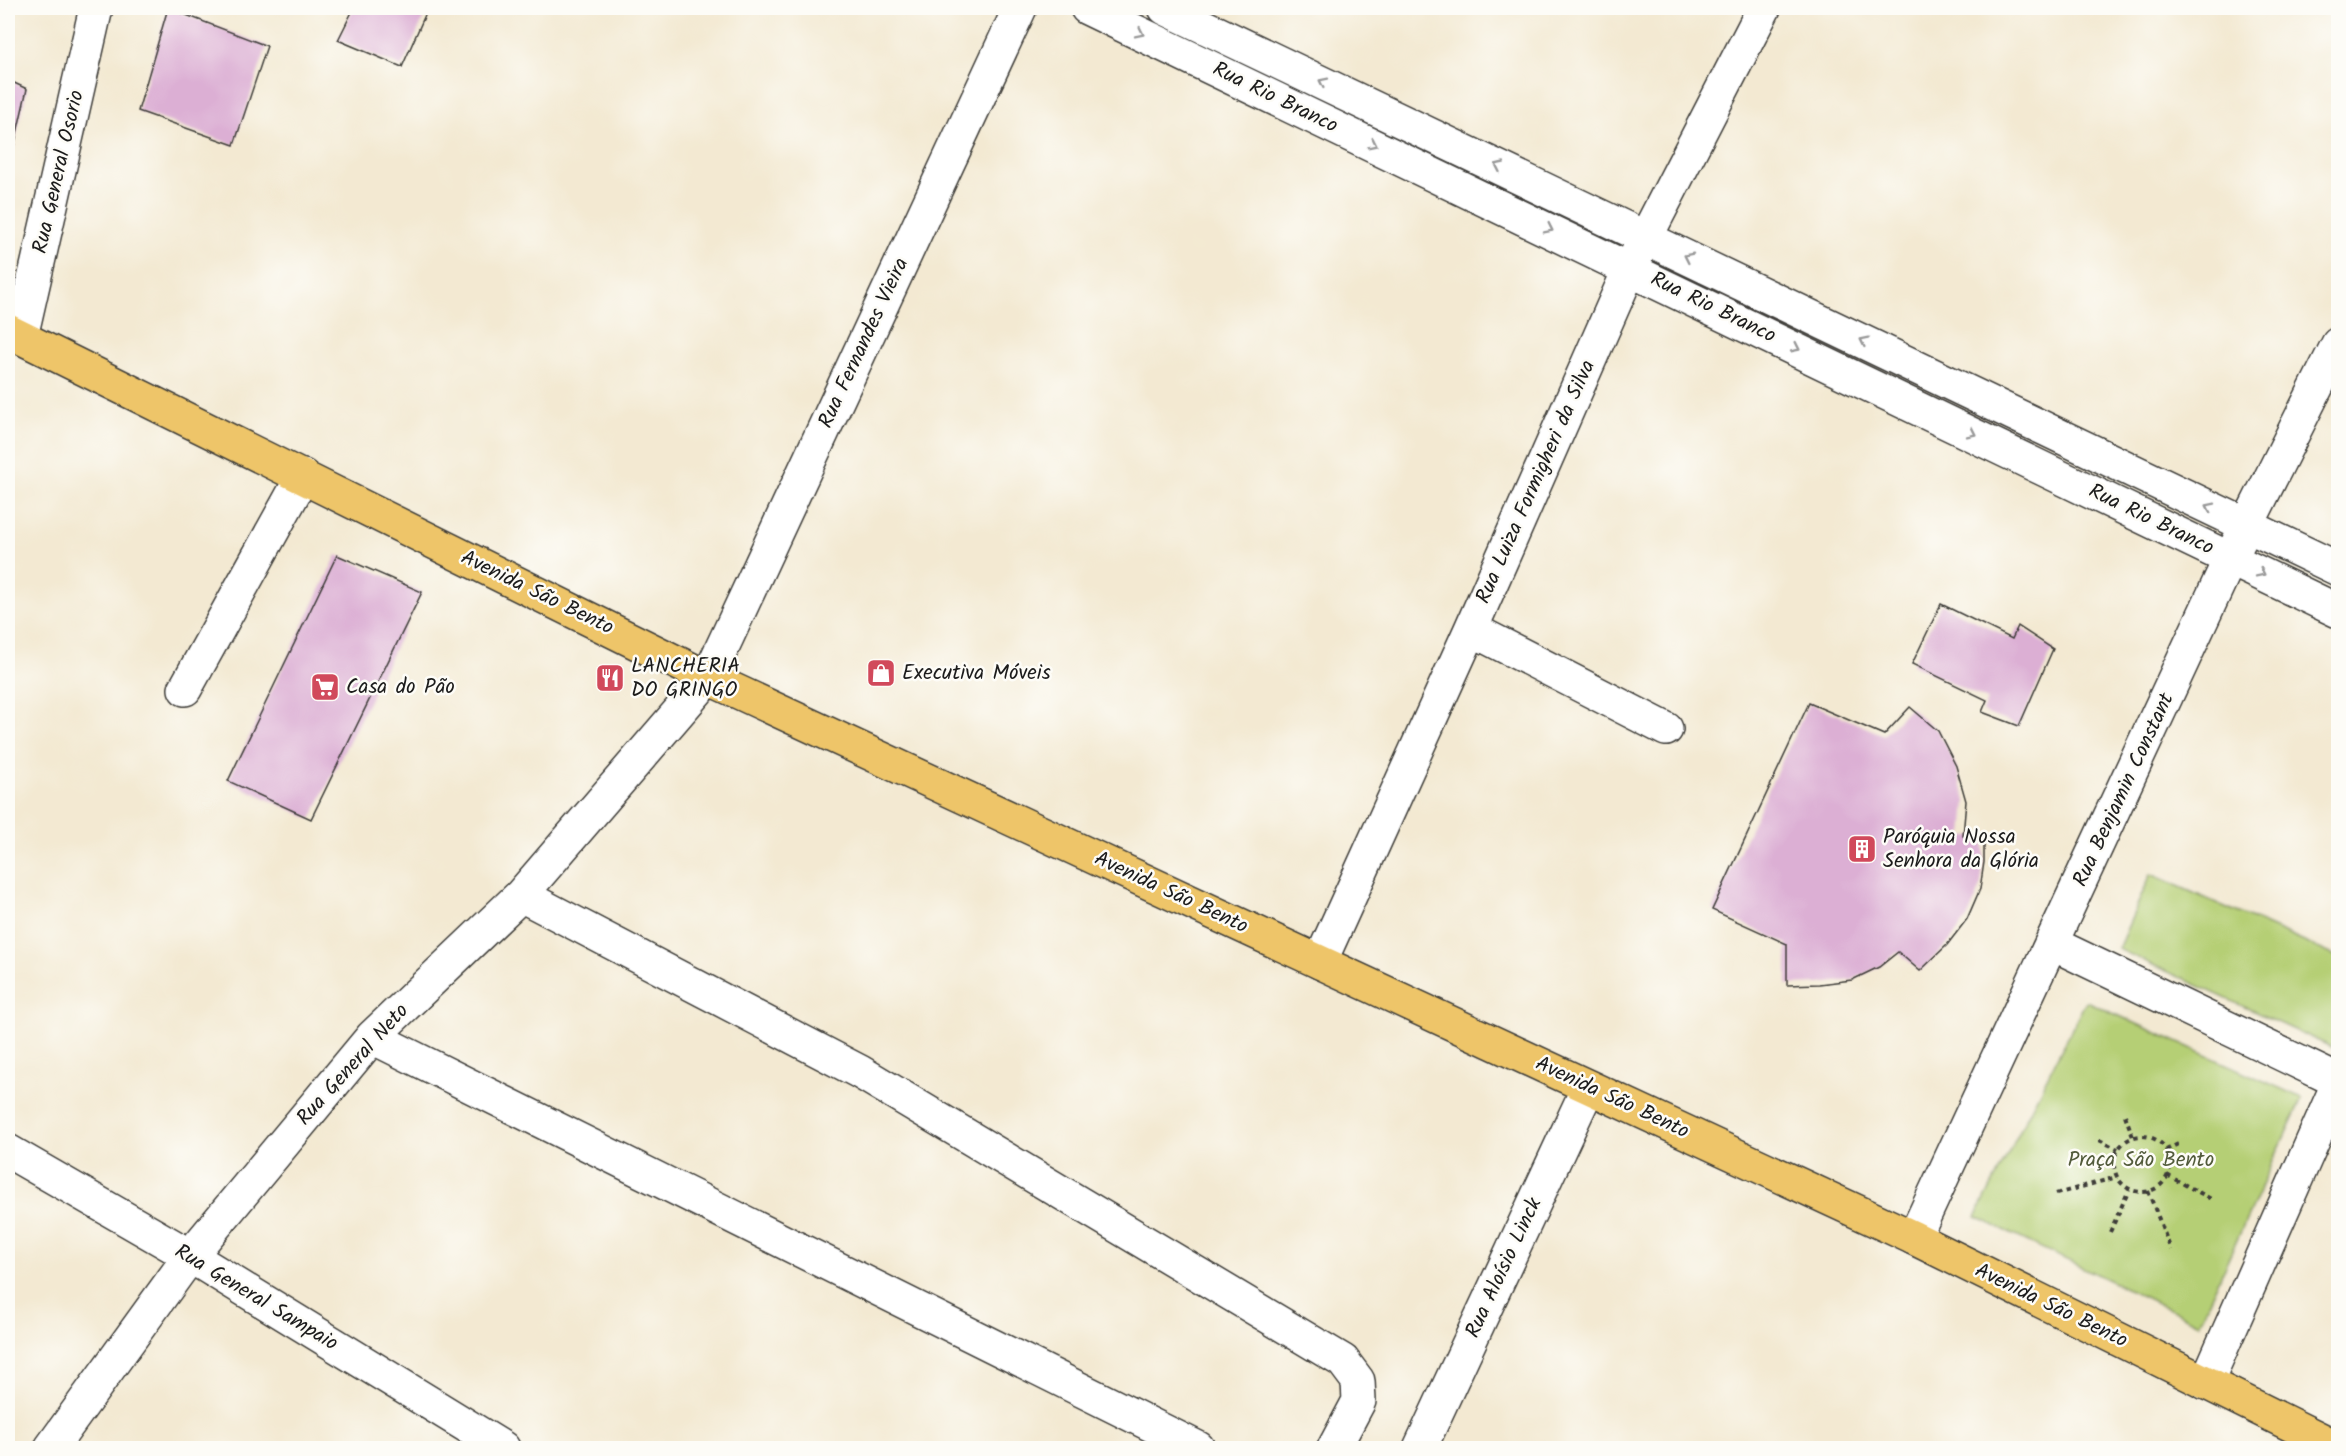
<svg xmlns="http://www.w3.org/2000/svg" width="2346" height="1456" font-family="Kalam,sans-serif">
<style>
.green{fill:#b5cf74;stroke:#687648;stroke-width:1.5}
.building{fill:#dcafd4}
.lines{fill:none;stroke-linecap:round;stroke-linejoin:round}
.minor-casing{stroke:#3c3b37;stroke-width:36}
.major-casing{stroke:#3c3b37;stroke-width:36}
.path{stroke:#3c3b37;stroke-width:4;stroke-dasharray:4.5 4.5;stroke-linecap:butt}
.minor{stroke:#fff;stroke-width:33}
.major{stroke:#eec569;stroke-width:33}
.oneway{stroke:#999}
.labels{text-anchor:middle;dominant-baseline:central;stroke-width:5;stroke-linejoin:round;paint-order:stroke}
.street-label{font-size:21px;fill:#1c1c1c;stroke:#fdfcf7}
.poi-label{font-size:21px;fill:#1c1c1c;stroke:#fdfcf7;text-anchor:start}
.park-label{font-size:21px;fill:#525b3b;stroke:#fdfcf7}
</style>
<rect width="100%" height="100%" fill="#fdfcf7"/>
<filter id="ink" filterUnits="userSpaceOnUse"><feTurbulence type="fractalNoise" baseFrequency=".0167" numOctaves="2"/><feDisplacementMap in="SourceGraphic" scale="12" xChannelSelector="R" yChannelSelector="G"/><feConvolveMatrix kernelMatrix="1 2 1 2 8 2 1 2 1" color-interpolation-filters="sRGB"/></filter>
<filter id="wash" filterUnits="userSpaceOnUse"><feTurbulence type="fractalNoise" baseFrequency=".008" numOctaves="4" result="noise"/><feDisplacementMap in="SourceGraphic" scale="24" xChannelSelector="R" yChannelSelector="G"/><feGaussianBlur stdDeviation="1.35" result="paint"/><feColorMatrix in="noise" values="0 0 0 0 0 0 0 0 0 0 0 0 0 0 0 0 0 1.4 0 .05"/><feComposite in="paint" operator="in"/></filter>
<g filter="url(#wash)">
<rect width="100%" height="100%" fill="#f3e9d2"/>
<path class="green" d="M 2151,874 L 2338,957 L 2338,1050 L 2118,949 Z
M 2086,1001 L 2302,1098 L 2199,1323 L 1976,1217 Z"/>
<g id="blocks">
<path class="building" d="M 168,8 L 267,46 L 234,145 L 138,111 Z
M 354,8 L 428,8 L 402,67 L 338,40 Z
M 8,80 L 27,89 L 8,173 Z
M 337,555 L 422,592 L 311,819 L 228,781 Z
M 1941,604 L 2012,639 L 2018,626 L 2053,649 L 2019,726 L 1982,712 L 1987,700 L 1912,664 Z
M 1809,703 L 1884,735 L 1910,707 L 1938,731 L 1956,766 L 1966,801 L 1963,836 L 1984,835 L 1984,862 L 1980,889 L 1967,919 L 1947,945 L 1920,971 L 1898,952 L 1879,967 L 1852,980 L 1819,984 L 1787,985 L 1787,944 L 1712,910 Z"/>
</g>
</g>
<g filter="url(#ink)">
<use href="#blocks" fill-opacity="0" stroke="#3c3b37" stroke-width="1.5"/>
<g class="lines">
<g class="minor-casing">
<path id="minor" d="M 1087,8 L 2338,611
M 1165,8 L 2338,569
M 21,337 L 96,8
M 1471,629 L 1666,729
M 185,689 L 303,476
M 521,895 L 860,1072 L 1343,1361 L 1358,1381 L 1359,1401 L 1334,1448
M 2053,944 L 2338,1081
M 1320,962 L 1471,629 L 1630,268 L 1764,8
M 372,1037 L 1198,1448
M 8,1151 L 190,1256 L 503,1448
M 1914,1238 L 2230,559 L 2338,344
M 2206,1383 L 2338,1084
M 51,1448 L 190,1256 L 372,1037 L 521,895 L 708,678 L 1020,8
M 1420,1448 L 1588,1088"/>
</g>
<g class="major-casing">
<path id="major" d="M 8,331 L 708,678 L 1914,1238 L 2338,1448"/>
</g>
<path class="path" d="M 2125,1115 L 2133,1137
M2114 1164a28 28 0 1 1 56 0a28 28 0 1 1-56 0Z
M 2099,1140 L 2118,1149
M 2166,1150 L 2182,1142
M 2167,1175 L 2213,1200
M 2148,1191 L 2171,1250
M 2056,1194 L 2117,1177
M 2110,1232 L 2129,1190"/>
<use href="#minor" class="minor"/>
<use href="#major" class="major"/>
</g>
<defs><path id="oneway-chevron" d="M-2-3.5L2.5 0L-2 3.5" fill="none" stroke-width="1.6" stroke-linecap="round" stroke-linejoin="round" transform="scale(1.5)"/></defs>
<g class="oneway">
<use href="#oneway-chevron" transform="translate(1140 33) rotate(26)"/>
<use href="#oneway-chevron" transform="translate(1323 82) rotate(-154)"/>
<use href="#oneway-chevron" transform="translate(1373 144) rotate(26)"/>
<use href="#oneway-chevron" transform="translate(1499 166) rotate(-155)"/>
<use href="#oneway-chevron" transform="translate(1549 229) rotate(26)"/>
<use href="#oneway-chevron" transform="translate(1688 257) rotate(-154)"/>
<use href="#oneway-chevron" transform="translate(1864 341) rotate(-154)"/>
<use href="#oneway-chevron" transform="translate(1796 348) rotate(26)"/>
<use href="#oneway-chevron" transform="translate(1972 433) rotate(26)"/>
<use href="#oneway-chevron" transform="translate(2210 507) rotate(-154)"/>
<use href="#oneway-chevron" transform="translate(2261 573) rotate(26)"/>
</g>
</g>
<defs>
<g id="shop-square" transform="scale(1.5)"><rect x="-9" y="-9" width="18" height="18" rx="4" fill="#d1495b" stroke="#fdfcf7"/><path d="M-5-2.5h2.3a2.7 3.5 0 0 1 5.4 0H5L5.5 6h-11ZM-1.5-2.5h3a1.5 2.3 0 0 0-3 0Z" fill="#fff"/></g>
<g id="restaurant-square" transform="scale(1.5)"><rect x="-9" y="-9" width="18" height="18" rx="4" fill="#d1495b" stroke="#fdfcf7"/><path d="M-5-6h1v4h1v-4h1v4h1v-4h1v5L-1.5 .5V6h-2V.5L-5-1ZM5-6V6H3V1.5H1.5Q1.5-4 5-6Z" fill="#fff"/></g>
<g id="supermarket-square" transform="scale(1.5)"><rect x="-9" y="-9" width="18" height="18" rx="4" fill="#d1495b" stroke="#fdfcf7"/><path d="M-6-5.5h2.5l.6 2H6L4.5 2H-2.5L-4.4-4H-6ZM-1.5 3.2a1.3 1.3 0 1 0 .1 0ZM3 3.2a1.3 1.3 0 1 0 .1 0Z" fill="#fff"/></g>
<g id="building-square" transform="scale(1.5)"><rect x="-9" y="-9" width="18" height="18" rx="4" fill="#d1495b" stroke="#fdfcf7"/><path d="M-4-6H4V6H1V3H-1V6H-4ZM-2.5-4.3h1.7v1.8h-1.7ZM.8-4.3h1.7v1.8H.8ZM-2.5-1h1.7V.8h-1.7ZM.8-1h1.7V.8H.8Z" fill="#fff"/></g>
</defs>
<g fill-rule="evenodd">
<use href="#shop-square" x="881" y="673"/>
<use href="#restaurant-square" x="610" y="678"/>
<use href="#supermarket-square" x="325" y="687"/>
<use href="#building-square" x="1862" y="849"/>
</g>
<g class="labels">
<g class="street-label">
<text transform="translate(1275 98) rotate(26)">Rua Rio Branco</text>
<text transform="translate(59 172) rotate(-77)">Rua General Osorio</text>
<text transform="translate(1713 308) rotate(26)">Rua Rio Branco</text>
<text transform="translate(864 343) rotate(-65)">Rua Fernandes Vieira</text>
<text transform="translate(1536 482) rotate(-66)">Rua Luiza Formigheri da Silva</text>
<text transform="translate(2151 520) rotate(26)">Rua Rio Branco</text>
<text transform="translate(537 593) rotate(26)">Avenida São Bento</text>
<text transform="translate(2124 790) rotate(-65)">Rua Benjamin Constant</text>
<text transform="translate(1171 893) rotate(25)">Avenida São Bento</text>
<text transform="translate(353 1065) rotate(-48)">Rua General Neto</text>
<text transform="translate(1612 1098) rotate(25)">Avenida São Bento</text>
<text transform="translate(1504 1268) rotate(-65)">Rua Aloísio Linck</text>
<text transform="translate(256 1298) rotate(31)">Rua General Sampaio</text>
<text transform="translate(2051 1306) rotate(26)">Avenida São Bento</text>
</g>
<g class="poi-label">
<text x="631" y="666">LANCHERIA<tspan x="631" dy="24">DO GRINGO</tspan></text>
<text x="902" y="673">Executiva Móveis</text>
<text x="346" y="687">Casa do Pão</text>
<text x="1883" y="837">Paróquia Nossa<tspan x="1883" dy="24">Senhora da Glória</tspan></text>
</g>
<g class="park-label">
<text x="2141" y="1160">Praça São Bento</text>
</g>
</g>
<rect width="2346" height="1456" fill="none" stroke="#fdfcf7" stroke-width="30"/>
</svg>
